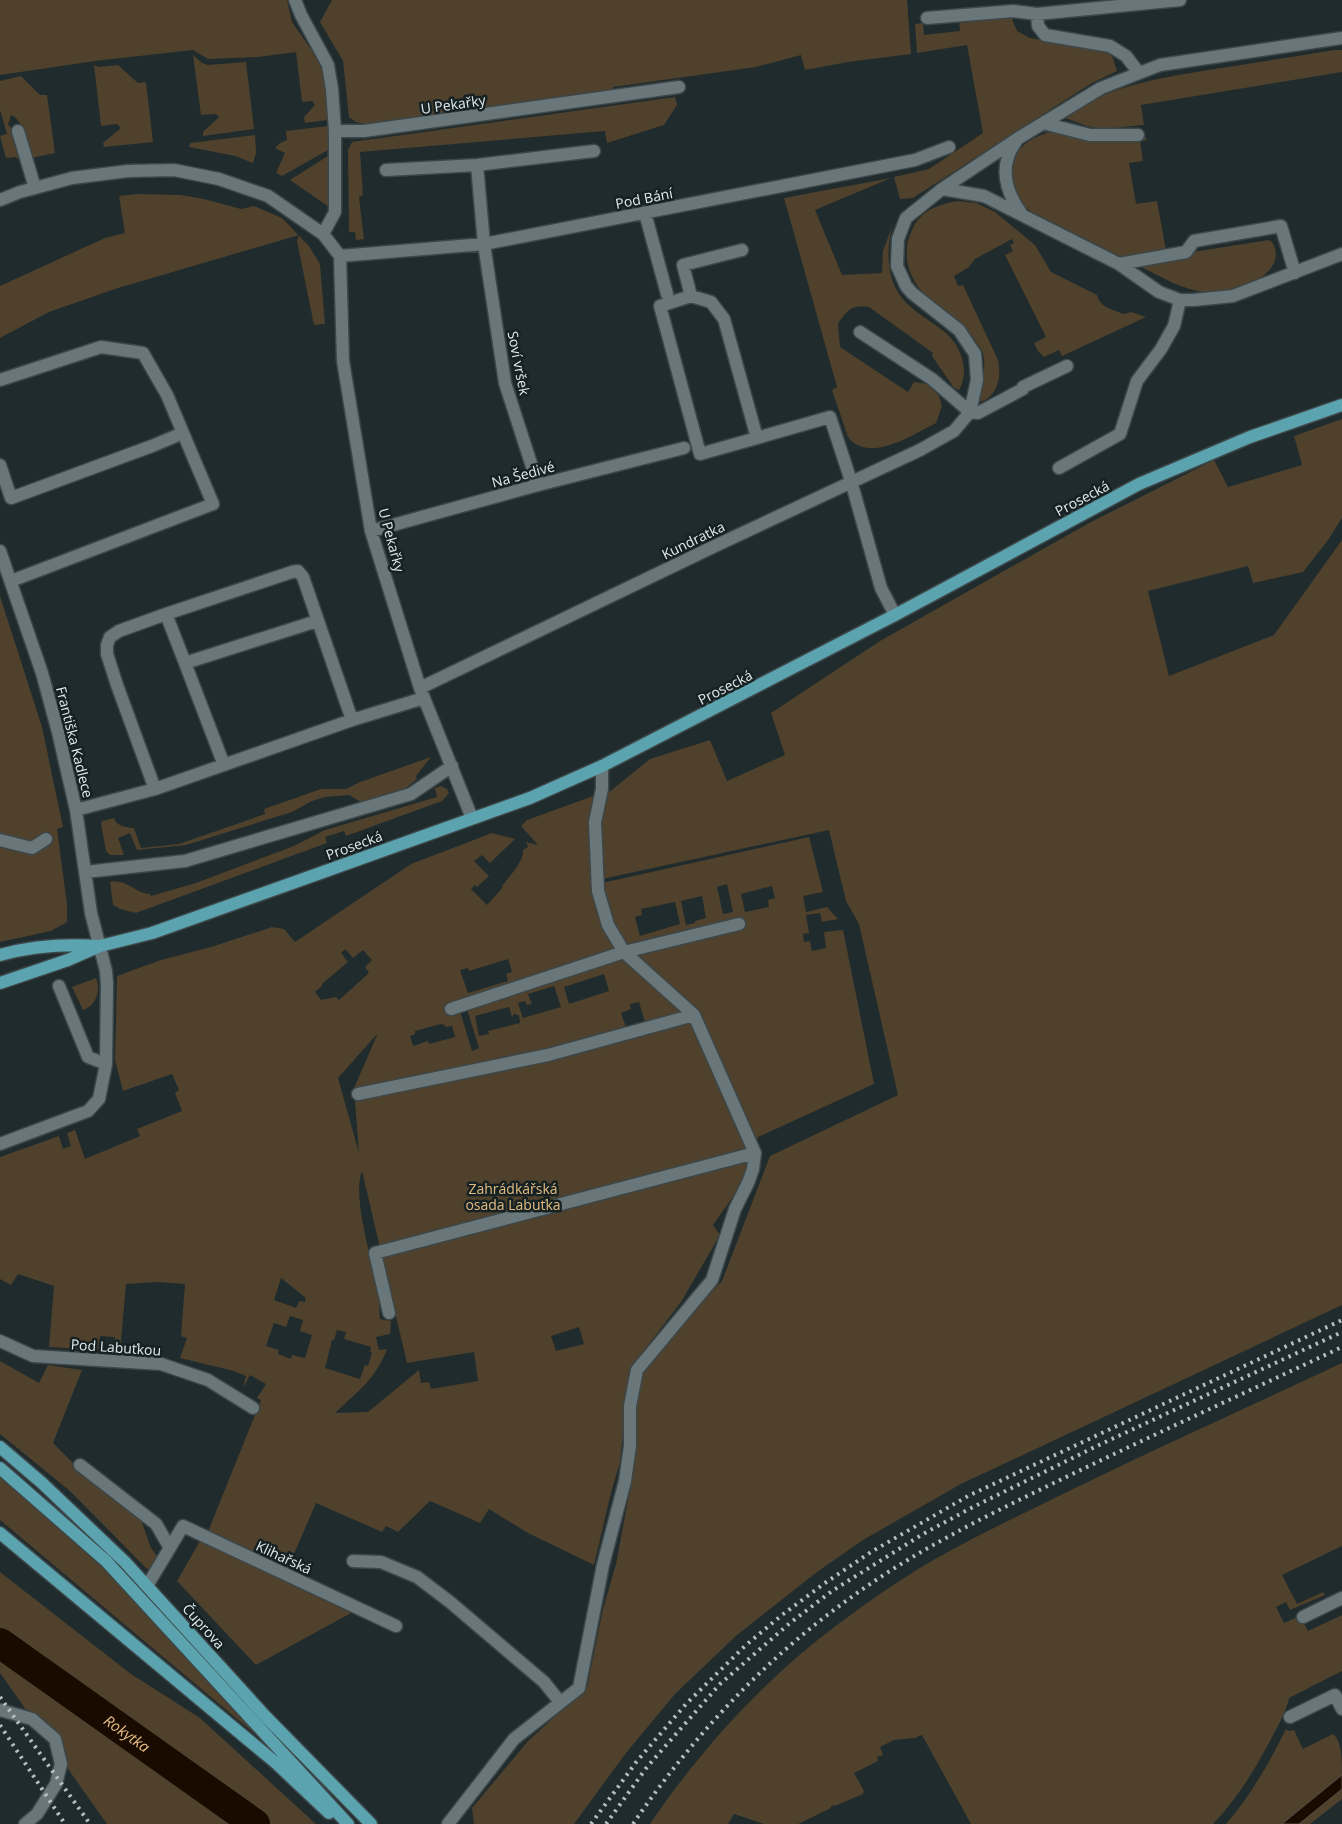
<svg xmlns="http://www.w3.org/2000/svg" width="1342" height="1824" font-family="'Open Sans',sans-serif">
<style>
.green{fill:#4f412c;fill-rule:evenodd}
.water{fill:#1a0b00;stroke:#564e47}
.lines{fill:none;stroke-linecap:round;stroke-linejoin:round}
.river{stroke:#1a0b00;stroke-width:30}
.minor-casing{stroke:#3d4749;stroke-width:15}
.major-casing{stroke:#3d4749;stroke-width:15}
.minor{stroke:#6a777a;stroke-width:12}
.major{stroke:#5aa3af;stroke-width:12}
.rail{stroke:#b6bec0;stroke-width:4;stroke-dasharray:2.5 5;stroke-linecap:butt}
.labels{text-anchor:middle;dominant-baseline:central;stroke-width:5;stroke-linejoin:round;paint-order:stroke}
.street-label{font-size:14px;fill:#e3eaec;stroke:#162123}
.park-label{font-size:14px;fill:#e3bb80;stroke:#162123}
.water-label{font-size:15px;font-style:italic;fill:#e8c085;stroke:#162123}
</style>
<rect width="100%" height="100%" fill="#1f2b2d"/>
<path class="green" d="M 0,0 L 287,0 L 292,22 L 315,55 L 323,73 L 326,88 L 327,120 L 305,123 L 304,117 L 315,105 L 312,101 L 302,102 L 296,52 L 258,57 L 208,59 L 193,50 L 95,61 L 0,75 Z
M 332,0 L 907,0 L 911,54 L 848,62 L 805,70 L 801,55 L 756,67 L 613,87 L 613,91 L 364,124 L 356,122 L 349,117 L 343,61 L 320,22 Z
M 1010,14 L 1017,31 L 1030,38 L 1109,52 L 1113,58 L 1117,71 L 1092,83 L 1076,93 L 913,198 L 900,199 L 894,177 L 929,169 L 983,133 L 967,45 L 917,53 L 915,24 L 923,23 L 924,35 L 960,31 L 959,19 Z
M 1334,50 L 1342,50 L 1342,72 L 1141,105 L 1144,125 L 1103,129 L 1087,126 L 1065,118 C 1102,84 1179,75 1228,67 C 1263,61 1299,56 1334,50 Z
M 193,55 L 202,63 L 208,65 L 246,62 L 254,129 L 203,136 L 203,132 L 219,117 L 216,114 L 201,115 Z
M 94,65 L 99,67 L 118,65 L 138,83 L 146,82 L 153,142 L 104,147 L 103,143 L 121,128 L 117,124 L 101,126 Z
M 21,76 L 40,95 L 47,95 L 55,153 L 31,158 C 27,145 25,121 11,115 L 8,125 L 13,129 L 21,162 L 16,157 L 6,158 L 0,136 L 7,134 L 0,110 L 0,81 Z
M 675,97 L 677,105 L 664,125 L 607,143 L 605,131 L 360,152 L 363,195 L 359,197 L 364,239 L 356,240 L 355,232 L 349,232 L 348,150 L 352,142 Z
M 328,126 L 328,150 L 282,176 L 276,173 L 285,153 L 275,148 L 280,143 L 287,140 L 286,131 Z
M 1051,132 L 1064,132 L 1106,139 L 1145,136 L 1147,140 L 1140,141 L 1143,161 L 1129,163 L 1136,204 L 1157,201 L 1167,256 L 1269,240 C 1273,242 1275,247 1276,253 C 1276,279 1237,291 1217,292 C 1202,294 1189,289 1175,284 L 1030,211 C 1016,200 1008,174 1016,156 C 1021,143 1038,135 1051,132 Z
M 255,135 L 256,153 L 253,163 L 235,156 L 189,147 L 190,143 Z
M 328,156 L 329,207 L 290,180 Z
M 891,178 L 815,210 L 842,275 L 882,273 L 883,251 L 893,224 C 886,248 886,278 902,298 C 924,325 959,327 964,368 C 964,375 963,384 959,390 L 954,388 L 932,356 L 933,353 L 869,307 C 851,305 849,309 838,323 L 840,347 L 908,392 L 914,382 L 927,384 L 939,396 L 942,406 L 936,423 C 912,435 869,464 848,437 L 832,390 L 837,387 L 784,198 Z
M 138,194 L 181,195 L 204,199 L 241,209 L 254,206 L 282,218 L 309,246 L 320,264 L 325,324 L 314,325 L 297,241 L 299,235 L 118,288 L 49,312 L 0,338 L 0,286 L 105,238 L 125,233 L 119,196 Z
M 958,201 L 976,203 L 995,212 L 1035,245 L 1051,272 L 1097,295 C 1100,308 1113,309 1123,314 L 1131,312 L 1146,317 L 1062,356 L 1059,350 L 1044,357 L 1038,351 L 1034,343 L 1046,337 L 1005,255 L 1013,251 L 1010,245 L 1014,243 L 1012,239 L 975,259 L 969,267 L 954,276 L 958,286 L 963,285 L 998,360 C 1002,377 997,400 977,402 C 981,388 987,367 983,353 C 982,350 979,346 977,343 C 958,311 913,302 907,260 C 906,249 907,240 912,230 C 920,211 938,204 958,201 Z
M 1342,419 L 1342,518 L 1328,540 L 1303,572 L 1253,583 L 1248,566 L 1148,591 L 1169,676 L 1274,635 L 1342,540 L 1342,1305 L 961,1484 L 863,1540 L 817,1572 L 737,1635 L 675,1694 L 626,1753 L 574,1824 L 474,1824 L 472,1808 L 528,1741 L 587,1687 L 603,1609 L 616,1564 L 631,1484 L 636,1405 L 642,1373 L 677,1327 L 722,1281 L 770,1156 L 898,1095 L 859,924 L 846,901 L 829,830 L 602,879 L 597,826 L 608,793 L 650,759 L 710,740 L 727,781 L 785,755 L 771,713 L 880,641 L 1089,523 L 1214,460 L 1228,487 L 1302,465 L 1294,436 Z
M 0,596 L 42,727 L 63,827 L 57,829 L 67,904 L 67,922 L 51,931 L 0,942 Z
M 431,757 L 416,776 L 417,779 L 406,788 L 364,801 L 359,801 L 349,795 L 325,797 L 312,801 L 292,812 L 186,845 L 137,850 L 130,833 L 118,838 L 124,855 L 110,855 L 106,851 L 101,823 L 102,821 L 114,818 C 117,827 126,827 134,828 L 141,848 L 179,844 L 265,814 L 264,809 L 321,789 L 346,789 L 360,782 Z
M 441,786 L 447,789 L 449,793 L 442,801 L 346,836 L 344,831 L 325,837 L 327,843 L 136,913 L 120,909 L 113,905 L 110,882 C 128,879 134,893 150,894 L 151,896 L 196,883 L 294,846 L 325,830 L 437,797 L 435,788 Z
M 596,795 L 602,883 L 809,837 L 823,892 L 803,896 L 806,912 L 827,907 L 838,919 L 822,922 L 820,913 L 806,915 L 809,933 L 803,934 L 804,942 L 810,941 L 812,951 L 826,948 L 824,932 L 843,930 L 874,1084 L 758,1137 L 745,1180 L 713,1225 L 720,1235 L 681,1302 L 629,1370 L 620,1462 L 611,1493 L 594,1565 L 528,1533 L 489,1509 L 480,1523 L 430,1501 L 398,1532 L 386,1526 L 382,1532 L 316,1503 L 287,1570 L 207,1534 L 261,1400 L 257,1398 L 266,1384 L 250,1375 L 243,1388 L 246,1376 L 234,1371 L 180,1358 L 187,1338 L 181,1336 L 185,1284 L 158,1282 L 126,1284 L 120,1352 L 115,1352 L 115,1337 L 100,1336 L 99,1350 L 49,1347 L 54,1286 L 18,1274 L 11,1285 L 0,1279 L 0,1157 L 59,1136 L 63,1149 L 71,1146 L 67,1133 L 75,1130 L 85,1159 L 140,1136 L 137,1129 L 182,1111 L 175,1093 L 179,1090 L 172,1074 L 123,1091 L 115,1060 L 117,976 L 161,960 L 211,947 L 272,927 L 284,929 L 295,942 L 411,864 L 492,833 L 515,839 L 490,863 L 482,855 L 474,861 L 489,876 L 477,887 L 475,885 L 471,889 L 487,905 L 503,887 L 502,886 C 508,878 525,860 523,850 L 528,847 L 526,842 L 538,845 L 521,826 L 527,820 ZM 727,884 L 733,912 L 723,914 L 717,887 ZM 772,886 L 775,898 L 768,900 L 769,907 L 745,912 L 741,894 ZM 702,896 L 706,918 L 695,921 L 695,923 L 686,925 L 681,901 ZM 675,902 L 680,924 L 640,936 L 635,917 L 642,915 L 641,909 ZM 345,949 L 353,958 L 363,950 L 372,960 L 365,967 L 369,973 L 339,1000 L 336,997 L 321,1000 L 315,992 L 322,986 L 322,984 L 348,962 L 341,953 ZM 508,959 L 512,972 L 506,974 L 508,981 L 468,993 L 460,970 L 468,968 L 469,971 ZM 604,974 L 609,991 L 569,1004 L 564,987 ZM 554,986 L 561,1007 L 523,1018 L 518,1003 L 525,1001 L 527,1005 L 532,1004 L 528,994 ZM 639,1002 L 645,1022 L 626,1027 L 621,1013 L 631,1009 L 630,1004 ZM 509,1007 L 512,1017 L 515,1013 L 516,1015 L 519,1015 L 520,1023 L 488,1031 L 489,1034 L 479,1036 L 475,1016 ZM 467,1009 L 479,1048 L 472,1051 L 460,1011 ZM 441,1024 L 445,1025 L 445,1027 L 452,1026 L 455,1037 L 429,1044 L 428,1041 L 413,1046 L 410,1036 L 415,1034 L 415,1031 ZM 378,1033 L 354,1088 L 359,1153 L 338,1078 ZM 362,1171 L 407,1363 L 474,1352 L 478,1381 L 431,1389 L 429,1382 L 421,1383 L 419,1370 L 368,1412 L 335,1413 C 357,1392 376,1379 387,1349 L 379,1350 L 376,1337 L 390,1334 L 391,1321 L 380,1319 C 379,1313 380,1306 379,1300 C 375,1268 351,1198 362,1171 ZM 281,1278 L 306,1298 L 305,1302 L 299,1301 L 296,1308 L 274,1300 ZM 290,1316 L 303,1320 L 300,1331 L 312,1335 L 305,1358 L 292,1355 L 291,1359 L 278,1354 L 279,1350 L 266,1346 L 274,1323 L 286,1327 ZM 579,1327 L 584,1344 L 556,1351 L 551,1336 ZM 337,1330 L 346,1332 L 344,1339 L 371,1347 L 370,1352 L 372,1353 L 368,1366 L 365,1365 L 360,1379 L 325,1368 L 332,1340 L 334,1340 Z
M 96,978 C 101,992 96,1005 83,1010 L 72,987 Z
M 0,1361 L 39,1383 L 48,1365 L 82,1370 L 53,1443 L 86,1476 L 140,1517 L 151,1548 L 158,1557 L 151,1568 L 147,1569 L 70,1491 L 0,1434 Z
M 1342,1363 L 1342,1546 L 1282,1575 L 1297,1604 L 1323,1592 L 1325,1595 L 1290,1610 L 1286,1602 L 1276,1607 L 1284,1623 L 1300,1616 L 1308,1631 L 1342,1615 L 1342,1671 L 1289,1698 C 1286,1713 1277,1727 1270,1741 C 1254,1771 1237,1799 1213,1824 L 971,1824 L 922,1735 L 915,1738 L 894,1740 L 880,1747 L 883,1755 L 877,1757 L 878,1761 L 854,1773 L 864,1791 L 863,1794 L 835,1806 L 834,1805 L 830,1807 L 831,1808 L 798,1824 L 764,1824 L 734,1814 L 728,1824 L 650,1824 C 704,1744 773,1670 852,1614 C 879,1594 907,1575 937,1558 C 981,1533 1027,1512 1073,1489 C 1162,1446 1252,1405 1342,1363 Z
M 0,1477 C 95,1551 175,1644 257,1732 L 255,1734 L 0,1520 Z
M 200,1541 L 351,1613 L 256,1665 L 177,1581 Z
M 0,1572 L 131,1674 L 200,1718 L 316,1824 L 107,1824 L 0,1673 Z
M 1286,1729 L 1288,1731 L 1294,1730 L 1303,1749 L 1333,1734 C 1342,1741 1342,1760 1342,1775 L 1282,1824 L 1226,1824 C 1251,1795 1269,1763 1286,1729 Z
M 1342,1789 L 1342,1799 L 1310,1824 L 1299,1824 Z"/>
<path class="water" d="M 1342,1775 L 1342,1789 L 1299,1824 L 1282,1824 Z"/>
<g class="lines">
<path class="river" id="s1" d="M 0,1643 L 255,1824"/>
<g class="minor-casing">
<path id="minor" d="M 295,0 L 301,15 L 328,65 L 332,89 L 335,131 L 335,212 L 323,234
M 1037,14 L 1038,26 L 1045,35 L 1110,46 L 1126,56 L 1139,73
M 927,18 L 1013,11 L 1037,14 L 1180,0
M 1043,123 L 1090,135 L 1138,135
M 18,131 L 35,188
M 335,131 L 364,131 L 679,87
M 1017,140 C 1014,145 1009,151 1008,157 C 1001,177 1010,198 1021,213
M 477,165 L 484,244 L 505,383 L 538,485
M 386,170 L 477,165 L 594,151
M 942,189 L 984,196 L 1119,264 L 1159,292 L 1180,300 L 1194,300 L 1233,296 L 1342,254
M 0,200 L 20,192 L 72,178 L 128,171 L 174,170 L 219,179 L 268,196 L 323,234 L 340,256
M 645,213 L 667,294
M 340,256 L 484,244 L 915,160 L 949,147
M 340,256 L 343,361 L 371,531 L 420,688 L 472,818
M 1119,264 L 1186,252 L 1194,241 L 1281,226 L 1295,273
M 691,296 L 683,265 L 742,250
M 860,332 L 932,379 L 970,412 L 978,413 L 1023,389 L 1023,387 L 1067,366
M 0,380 L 101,347 L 143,353 L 167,395 L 213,504 L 11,581
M 757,438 L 700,454 L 660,306 L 691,296 L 711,302 L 724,319 L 757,438 L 830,417 L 851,481 L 881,588 L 895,615
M 0,465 L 11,498 L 152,446 L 183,433
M 1059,468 L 1120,434 L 1137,381 L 1161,349 L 1174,326 L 1180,300
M 371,531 L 538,485 L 684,448
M 0,551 L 42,673 L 58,732 L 76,810 L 91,913 L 106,971 L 107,984 L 106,1064 L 99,1099 L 88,1111 L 0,1144
M 185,663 L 166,614 L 292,572 L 298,571 L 303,577 L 352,720
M 420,688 L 717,545 L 920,450 L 954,431 L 970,412 L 977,380 L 975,354 L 959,330 L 912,293 L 906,286 L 897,266 L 898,239 L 906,218 L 942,189 L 1017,139 L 1101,88 L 1160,65 L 1342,38
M 224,765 L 185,663 L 317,621
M 155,789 L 117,685 L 107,654 L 107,645 L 110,637 L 119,631 L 166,614
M 76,810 L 155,789 L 352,720 L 424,698
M 0,840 L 32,848 L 46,839
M 85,872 L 185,861 L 411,794 L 452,766
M 59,986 L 88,1057 L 106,1064
M 451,1009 L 624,952 L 739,924
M 358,1094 L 548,1055 L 694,1015
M 389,1313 L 375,1253 L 755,1153
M 0,1341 L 33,1356 L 161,1364 L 208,1380 L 253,1408
M 80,1465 L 156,1524 L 170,1548
M 353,1561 L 381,1562 L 417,1577 L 450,1602 L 544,1682 L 560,1702
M 147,1586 L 183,1526 L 396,1626
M 1303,1617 L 1342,1598
M 0,1710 L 32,1719 L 55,1739 L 61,1764 L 56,1784 L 37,1814 L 25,1824
M 1290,1717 L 1335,1695 L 1342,1709
M 448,1824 L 514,1739 L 579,1688 L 603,1565 L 625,1481 L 630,1446 L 630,1406 L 637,1370 L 712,1280 L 735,1209 L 748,1183 L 753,1169 L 755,1153 L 694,1015 L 624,952 L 608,925 L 598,891 L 595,822 L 602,789 L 602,766"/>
</g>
<g class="major-casing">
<path id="major" d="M 0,955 C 32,946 66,944 99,946
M 0,983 L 68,960 L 100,946 L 152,933 L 298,881 L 530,798 L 602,766 L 895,615 L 1139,484 L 1250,437 L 1342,405
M 0,1447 L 42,1483 L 125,1562 L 266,1717 L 371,1824
M 0,1468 L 106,1561 L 348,1824
M 0,1533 L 276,1763 L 329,1813"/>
</g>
<use href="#minor" class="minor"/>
<use href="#major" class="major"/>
<path class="rail" d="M 0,1697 L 90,1824
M 0,1725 L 65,1824
M 591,1824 L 637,1761 L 686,1704 L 746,1645 L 782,1615 L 825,1583 L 871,1552 L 968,1496 L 1342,1320
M 606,1824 L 647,1767 L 720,1684 L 790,1623 L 832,1591 L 923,1534 L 973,1507 L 1099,1445 L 1342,1332
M 633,1824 C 690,1740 760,1664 842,1604 C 910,1553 986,1516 1062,1479 C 1155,1434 1249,1391 1342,1347"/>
</g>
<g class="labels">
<g class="street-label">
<text transform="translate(453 104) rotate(-8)">U Pekařky</text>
<text transform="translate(644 198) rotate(-11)">Pod Bání</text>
<text transform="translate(519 363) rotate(79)">Soví vršek</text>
<text transform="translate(523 474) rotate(-15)">Na Šedivé</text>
<text transform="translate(1082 498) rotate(-28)">Prosecká</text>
<text transform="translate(392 540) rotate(75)">U Pekařky</text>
<text transform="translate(693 540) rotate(-26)">Kundratka</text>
<text transform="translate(725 687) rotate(-27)">Prosecká</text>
<text transform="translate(75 742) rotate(76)">Františka Kadlece</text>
<text transform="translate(354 845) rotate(-20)">Prosecká</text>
<text transform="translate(116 1347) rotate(4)">Pod Labuťkou</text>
<text transform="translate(284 1557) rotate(25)">Klihařská</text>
<text transform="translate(204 1626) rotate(48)">Čuprova</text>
</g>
<g class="park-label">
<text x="513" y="1188">Zahrádkářská<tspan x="513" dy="16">osada Labuťka</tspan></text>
</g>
<g class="water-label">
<text stroke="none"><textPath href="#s1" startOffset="156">Rokytka</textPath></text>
</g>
</g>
</svg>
